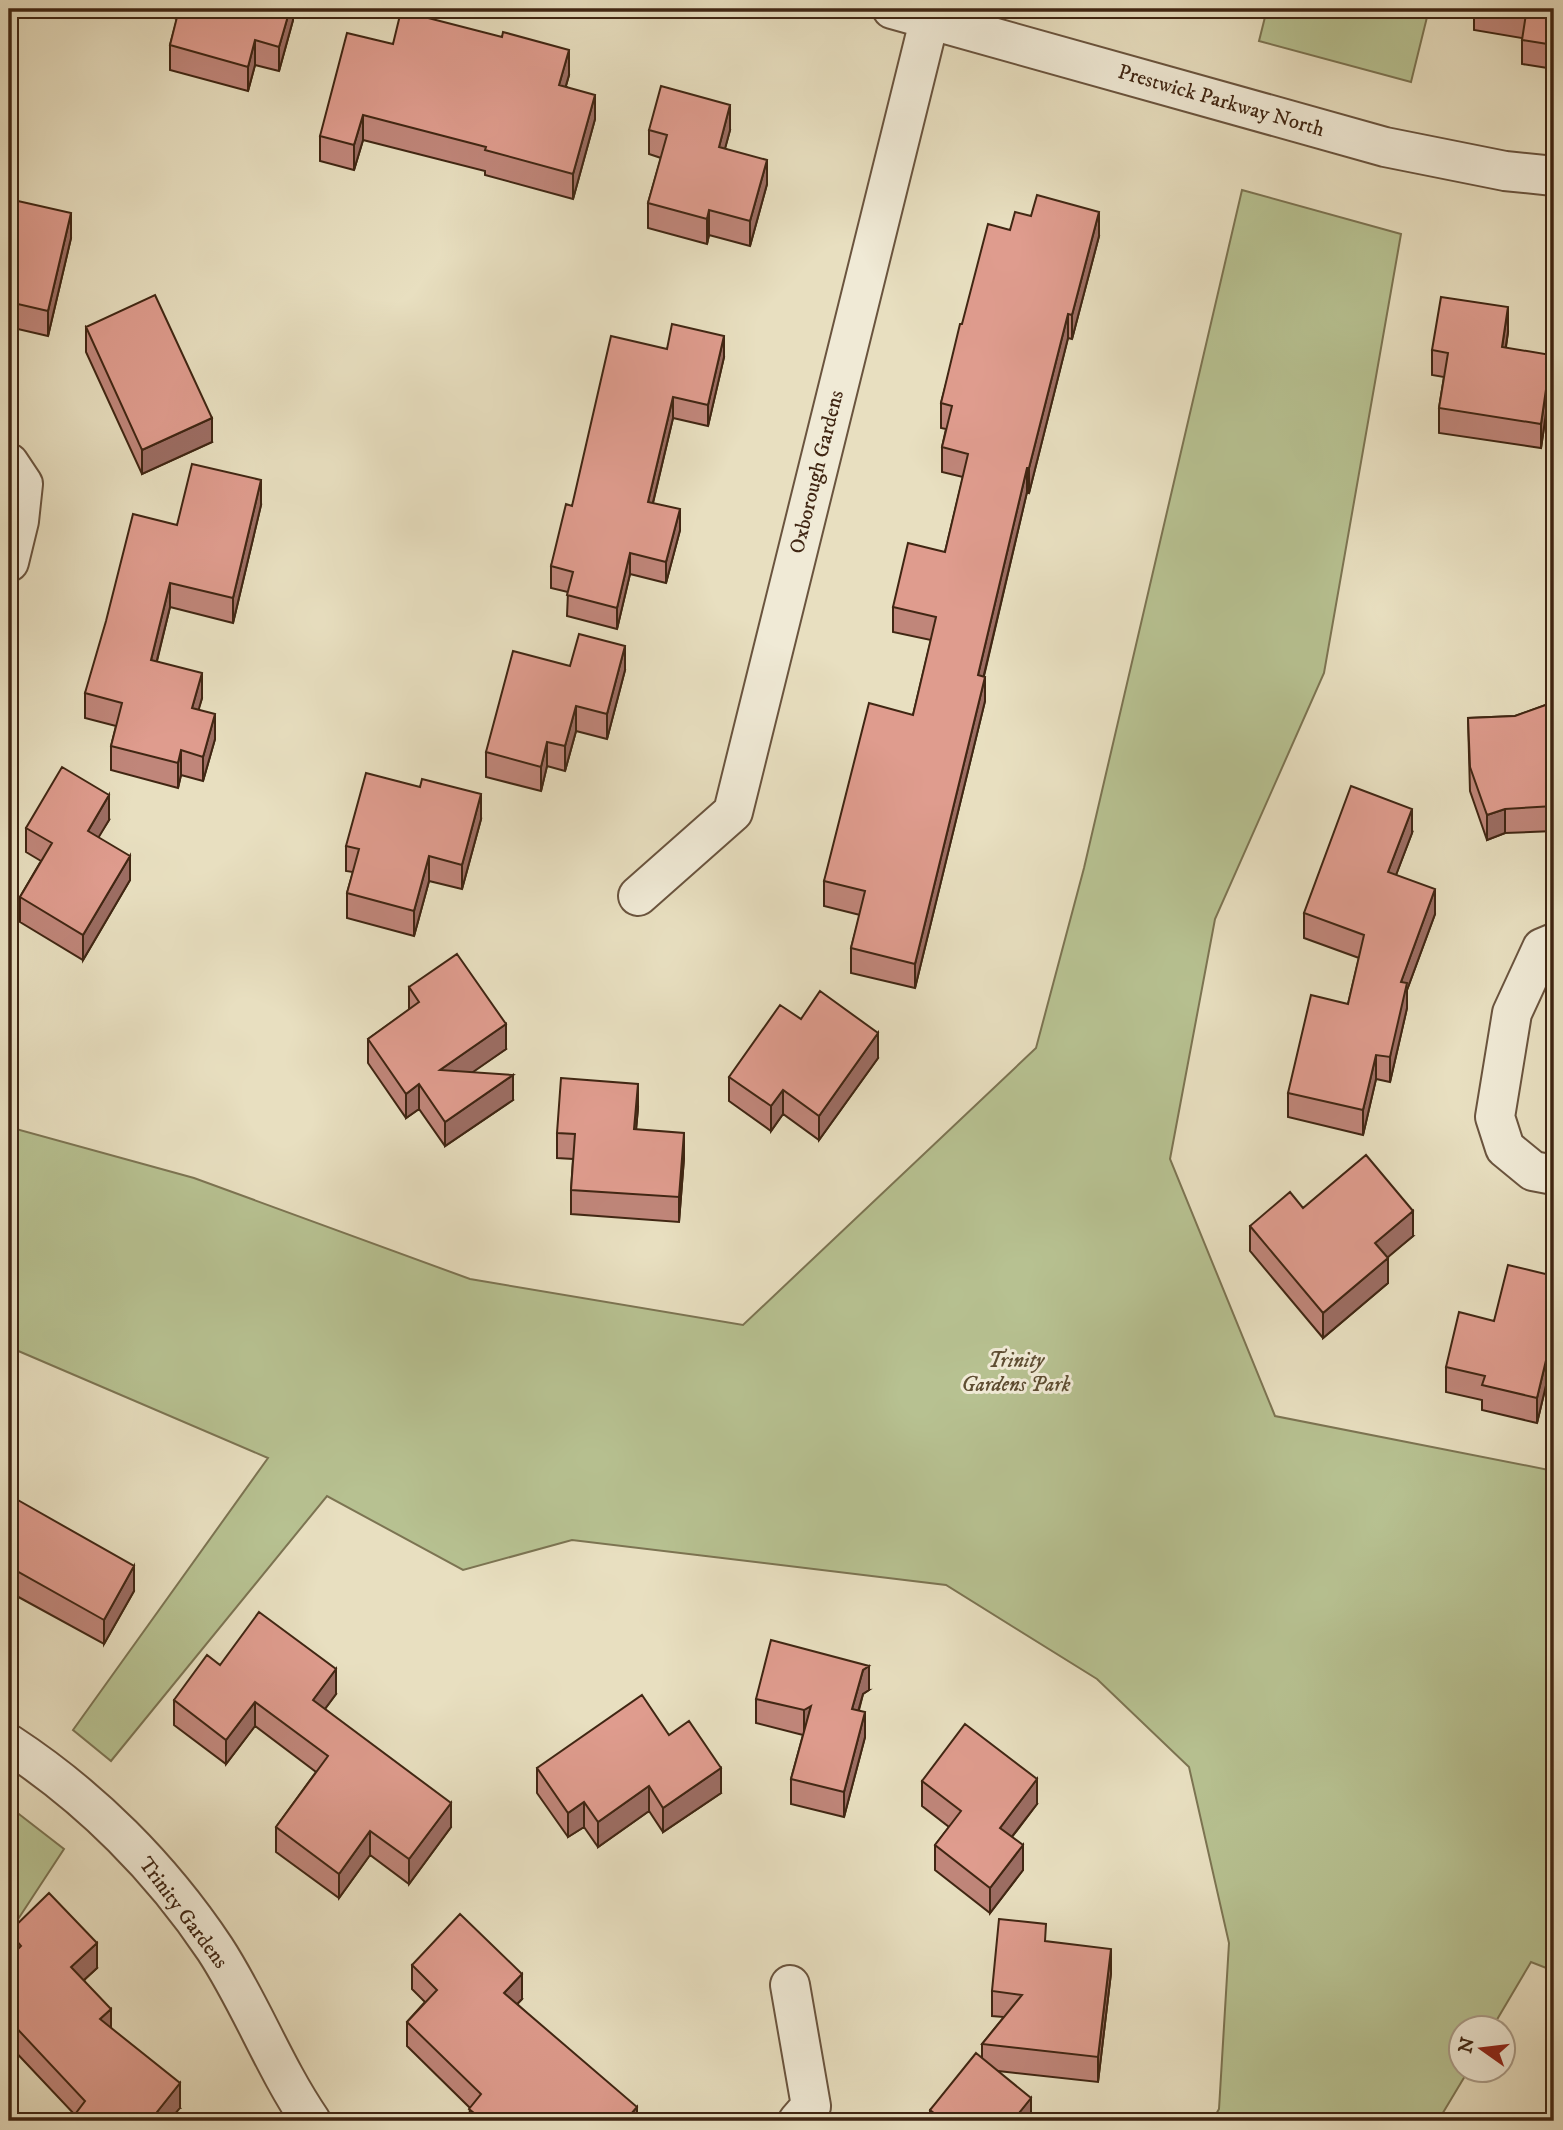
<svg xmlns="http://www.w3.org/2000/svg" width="1563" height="2130" font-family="'IM FELL DW Pica',serif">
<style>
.green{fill:#b7c191;stroke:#7c7452;stroke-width:2}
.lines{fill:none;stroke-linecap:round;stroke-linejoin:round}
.minor-casing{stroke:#6a543e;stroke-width:42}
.tertiary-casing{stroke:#6a543e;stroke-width:42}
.minor{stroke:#f0ead6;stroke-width:38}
.tertiary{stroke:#f0ead6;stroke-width:38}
.wall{fill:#c0867a;stroke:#402613;stroke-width:2}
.shaded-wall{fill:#9c6d63;stroke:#402613;stroke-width:2}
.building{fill:#df9c8e;stroke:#402613;stroke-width:2}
.labels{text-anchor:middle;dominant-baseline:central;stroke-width:6;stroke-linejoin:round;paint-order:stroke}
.street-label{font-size:21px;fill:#402613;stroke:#f0ead6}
.park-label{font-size:21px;font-style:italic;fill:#5e4d32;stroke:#f0ead6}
</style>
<rect width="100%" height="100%" fill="#e8dfc0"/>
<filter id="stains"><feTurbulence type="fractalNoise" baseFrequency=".00286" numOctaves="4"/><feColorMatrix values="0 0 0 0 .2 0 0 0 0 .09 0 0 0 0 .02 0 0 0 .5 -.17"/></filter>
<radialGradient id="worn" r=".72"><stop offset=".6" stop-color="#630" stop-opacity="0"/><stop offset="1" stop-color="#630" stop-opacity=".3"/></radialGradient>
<path class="green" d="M 1267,9 L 1429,9 L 1411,82 L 1259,41 Z
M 1242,190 L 1401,234 L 1324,673 L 1215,919 L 1170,1159 L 1275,1416 L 1554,1471 L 1554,1971 L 1531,1962 L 1492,2028 L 1462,2028 L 1462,2070 L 1468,2071 L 1438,2121 L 1212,2121 L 1219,2109 L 1229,1943 L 1189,1767 L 1097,1679 L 946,1585 L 572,1540 L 463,1570 L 327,1496 L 111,1761 L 73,1730 L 268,1458 L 9,1347 L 9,1127 L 194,1178 L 470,1279 L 743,1325 L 1036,1048 L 1084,868 Z
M 15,1811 L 64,1849 L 9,1933 L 9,1822 Z"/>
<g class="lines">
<g class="minor-casing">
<path id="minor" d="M 9,463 L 23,484 L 19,521 L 9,562
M 638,896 L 733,812 L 932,9
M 1554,943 L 1542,948 L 1512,1013 L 1495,1117 L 1505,1148 L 1533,1171 L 1554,1175
M 9,1744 C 90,1797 161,1868 215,1949 C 251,2004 274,2067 311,2121
M 790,1985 L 811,2106 L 798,2121"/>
</g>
<g class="tertiary-casing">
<path id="tertiary" d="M 892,9 L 1385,147 L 1505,171 L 1554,176"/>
</g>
<use href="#minor" class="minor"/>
<use href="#tertiary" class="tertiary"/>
</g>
<path class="wall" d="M 172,9 L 293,9 L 293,20 L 279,71 L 255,65 L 248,91 L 170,70 L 170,45 L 177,19 L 172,17 Z
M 1474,9 L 1554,9 L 1554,69 L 1522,64 L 1522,38 L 1474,30 Z
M 393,44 L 569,75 L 566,86 L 595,119 L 573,199 L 485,175 L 485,171 L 363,140 L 354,170 L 320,161 L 320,136 Z
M 649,130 L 730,130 L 725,148 L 767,184 L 750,246 L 709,235 L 707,244 L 648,228 L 648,203 L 661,158 L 649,154 Z
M 9,199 L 71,238 L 48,336 L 9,327 Z
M 1010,230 L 1099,236 L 1072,339 L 1068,338 L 1029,493 L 1027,492 L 984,676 L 985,701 L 915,988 L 851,973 L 851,948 L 860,915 L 824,906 L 824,881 L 913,715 L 931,640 L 893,632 L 893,607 L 945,552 L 963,477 L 942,472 L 942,447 L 946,429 L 941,428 L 941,403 L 962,324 Z
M 86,327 L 212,442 L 142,474 L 86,352 Z
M 1508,332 L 1506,347 L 1551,379 L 1541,448 L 1439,433 L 1439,408 L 1444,377 L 1432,375 L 1432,350 Z
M 667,349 L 724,357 L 708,426 L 673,418 L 653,503 L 680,530 L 666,583 L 630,574 L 617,629 L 567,616 L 568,592 L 551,588 L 551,566 L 572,506 Z
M 261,505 L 233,623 L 170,607 L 157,661 L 202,698 L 198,710 L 215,739 L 203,781 L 181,775 L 178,788 L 111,770 L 111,746 L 116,726 L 85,718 L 85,693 L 177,525 Z
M 570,666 L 625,670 L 607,739 L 576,731 L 565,771 L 547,766 L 541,791 L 486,777 L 486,752 Z
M 1554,702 L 1554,831 L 1505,833 L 1487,840 L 1470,791 L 1468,718 L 1515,716 Z
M 481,819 L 462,889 L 429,881 L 414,936 L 347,918 L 347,893 L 353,872 L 346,871 L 346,846 Z
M 109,820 L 98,837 L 130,880 L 83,960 L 20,922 L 20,897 L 41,861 L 26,852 L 26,828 Z
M 1412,833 L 1396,875 L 1435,914 L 1407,990 L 1407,1008 L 1390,1082 L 1376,1079 L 1363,1135 L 1288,1117 L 1288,1093 L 1348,1004 L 1359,958 L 1304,938 L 1304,913 Z
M 409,987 L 506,1049 L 472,1072 L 513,1100 L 445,1146 L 419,1109 L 406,1118 L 368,1063 L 368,1039 L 409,1010 Z
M 801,1019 L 878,1058 L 819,1140 L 783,1114 L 771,1131 L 729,1101 L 729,1077 Z
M 638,1108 L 636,1129 L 684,1158 L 679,1222 L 571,1214 L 571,1190 L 573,1159 L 557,1158 L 557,1133 Z
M 1250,1226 L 1413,1236 L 1387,1257 L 1388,1283 L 1323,1338 L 1250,1251 Z
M 1554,1276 L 1554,1356 L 1553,1356 L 1537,1423 L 1482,1410 L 1482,1400 L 1446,1392 L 1446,1367 L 1494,1321 Z
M 9,1495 L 134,1591 L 104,1644 L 13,1594 L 9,1602 Z
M 220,1665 L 336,1694 L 325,1709 L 451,1827 L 409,1884 L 370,1855 L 339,1898 L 276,1852 L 276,1827 L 316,1772 L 255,1726 L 226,1764 L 174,1725 L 174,1700 Z
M 869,1690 L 863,1694 L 859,1710 L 865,1737 L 844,1817 L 791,1804 L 791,1779 L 803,1735 L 756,1723 L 756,1699 Z
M 669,1735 L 721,1793 L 663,1832 L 649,1811 L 598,1847 L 584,1827 L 568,1837 L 537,1793 L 537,1768 Z
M 922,1781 L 1037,1804 L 1012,1837 L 1023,1870 L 990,1913 L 935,1870 L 935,1845 L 949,1827 L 922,1806 Z
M 9,1932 L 97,1968 L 84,1980 L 111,2028 L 180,2108 L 75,2115 L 9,2045 Z
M 1046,1942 L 1111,1973 L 1098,2082 L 998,2071 L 1031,2121 L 930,2121 L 930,2110 L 982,2058 L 982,2044 L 1004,2017 L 992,2016 L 992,1991 Z
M 412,1965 L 522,1999 L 517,2004 L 637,2121 L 469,2121 L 470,2108 L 407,2046 L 407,2022 L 425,2002 L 412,1989 Z"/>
<path class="shaded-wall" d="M 290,9 L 293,9 L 293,20 L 279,71 L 279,47 Z
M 255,40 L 255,65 L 248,91 L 248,67 Z
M 569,50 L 569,75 L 559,109 L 559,85 Z
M 595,95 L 595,119 L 573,199 L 573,174 Z
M 730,105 L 730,130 L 719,171 L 719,147 Z
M 363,115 L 363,140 L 354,170 L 354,145 Z
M 767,160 L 767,184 L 750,246 L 750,221 Z
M 709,210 L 709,235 L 707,244 L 707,219 Z
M 1099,212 L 1099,236 L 1072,339 L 1072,315 Z
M 71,213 L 71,238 L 48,336 L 48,311 Z
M 1508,307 L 1508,332 L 1502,371 L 1502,347 Z
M 1068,314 L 1068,338 L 1029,493 L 1029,468 Z
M 724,336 L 724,357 L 708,426 L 708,405 Z
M 1551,355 L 1551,379 L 1541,448 L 1541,424 Z
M 673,397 L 673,418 L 648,523 L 648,502 Z
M 212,418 L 212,442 L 142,474 L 142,450 Z
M 1027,468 L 1027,492 L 978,700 L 978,675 Z
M 261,480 L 261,505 L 233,623 L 233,598 Z
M 680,509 L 680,530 L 666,583 L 666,562 Z
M 630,553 L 630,574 L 617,629 L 617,608 Z
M 170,583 L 170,607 L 151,684 L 151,660 Z
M 625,646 L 625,670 L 607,739 L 607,714 Z
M 202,673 L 202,698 L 192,733 L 192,708 Z
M 985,677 L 985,701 L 915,988 L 915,964 Z
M 576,706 L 576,731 L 565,771 L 565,746 Z
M 215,714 L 215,739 L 203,781 L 203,757 Z
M 547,742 L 547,766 L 541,791 L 541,767 Z
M 181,750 L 181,775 L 178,788 L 178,763 Z
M 481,794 L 481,819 L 462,889 L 462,865 Z
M 109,795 L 109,820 L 88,855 L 88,831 Z
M 1412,809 L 1412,833 L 1388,896 L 1388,872 Z
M 1505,809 L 1505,833 L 1487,840 L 1487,815 Z
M 130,856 L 130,880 L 83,960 L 83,935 Z
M 429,856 L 429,881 L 414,936 L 414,911 Z
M 1435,889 L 1435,914 L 1407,990 L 1407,1008 L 1390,1082 L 1390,1057 L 1401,982 Z
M 506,1024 L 506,1049 L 440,1095 L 440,1070 Z
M 878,1033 L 878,1058 L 819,1140 L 819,1116 Z
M 1376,1055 L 1376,1079 L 1363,1135 L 1363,1110 Z
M 513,1075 L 513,1100 L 445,1146 L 445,1122 Z
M 419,1084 L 419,1109 L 406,1118 L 406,1094 Z
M 638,1084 L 638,1108 L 634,1154 L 634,1129 Z
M 783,1090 L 783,1114 L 771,1131 L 771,1106 Z
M 684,1133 L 684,1158 L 679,1222 L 679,1197 Z
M 1413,1211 L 1413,1236 L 1375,1268 L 1375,1243 Z
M 1388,1258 L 1388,1283 L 1323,1338 L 1323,1313 Z
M 1553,1331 L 1553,1356 L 1537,1423 L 1537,1398 Z
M 134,1566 L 134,1591 L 104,1644 L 104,1620 Z
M 13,1569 L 13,1594 L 9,1602 L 9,1577 Z
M 869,1666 L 869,1690 L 863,1694 L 852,1733 L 852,1709 L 863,1670 Z
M 336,1669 L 336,1694 L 313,1725 L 313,1700 Z
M 255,1702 L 255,1726 L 226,1764 L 226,1740 Z
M 811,1706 L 804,1735 L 804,1710 Z
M 865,1712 L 865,1737 L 844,1817 L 844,1792 Z
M 721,1768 L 721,1793 L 663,1832 L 663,1808 Z
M 1037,1779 L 1037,1804 L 1000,1852 L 1000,1828 Z
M 649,1786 L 649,1811 L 598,1847 L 598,1822 Z
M 584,1802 L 584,1827 L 568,1837 L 568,1813 Z
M 451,1803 L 451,1827 L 409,1884 L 409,1859 Z
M 370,1831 L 370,1855 L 339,1898 L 339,1874 Z
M 1023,1845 L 1023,1870 L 990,1913 L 990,1888 Z
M 97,1943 L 97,1968 L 71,1992 L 71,1967 Z
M 1111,1949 L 1111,1973 L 1098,2082 L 1098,2057 Z
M 522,1974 L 522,1999 L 504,2018 L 504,1993 Z
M 111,2009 L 111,2033 L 100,2019 Z
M 180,2083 L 180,2108 L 169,2121 L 157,2121 L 157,2112 Z
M 1031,2098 L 1031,2121 L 1015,2121 L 1015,2118 Z
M 637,2107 L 637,2121 L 625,2121 Z"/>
<path class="building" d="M 179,9 L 290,9 L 279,47 L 255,40 L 248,67 L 170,45 Z
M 1495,9 L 1554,9 L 1554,45 L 1522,40 L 1526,14 Z
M 401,11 L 502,37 L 503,32 L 569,50 L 559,85 L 595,95 L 573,174 L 485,150 L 486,147 L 363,115 L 354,145 L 320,136 L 347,33 L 393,44 Z
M 661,86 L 730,105 L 719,147 L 767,160 L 750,221 L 709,210 L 707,219 L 648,203 L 667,135 L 649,130 Z
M 1037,195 L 1099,212 L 1072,315 L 1068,314 L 1029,468 L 1027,468 L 978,675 L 985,677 L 915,964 L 851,948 L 865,891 L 824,881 L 869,703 L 913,715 L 936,617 L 893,607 L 908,543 L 945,552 L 968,454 L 942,447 L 952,406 L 941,403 L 960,324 L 962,324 L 988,224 L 1010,230 L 1015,212 L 1031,216 Z
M 9,199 L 71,213 L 48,311 L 9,302 Z
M 155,295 L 212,418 L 142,450 L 86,327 Z
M 1441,297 L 1508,307 L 1502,347 L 1551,355 L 1541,424 L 1439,408 L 1448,353 L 1432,350 Z
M 672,324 L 724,336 L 708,405 L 673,397 L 648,502 L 680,509 L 666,562 L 630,553 L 617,608 L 567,595 L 573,572 L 551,566 L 566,504 L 572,506 L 611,336 L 667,349 Z
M 192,464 L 261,480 L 233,598 L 170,583 L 151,660 L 202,673 L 192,708 L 215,714 L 203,757 L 181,750 L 178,763 L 111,746 L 122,703 L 85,693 L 106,621 L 133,514 L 177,525 Z
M 579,634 L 625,646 L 607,714 L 576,706 L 565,746 L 547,742 L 541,767 L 486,752 L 513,651 L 570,666 Z
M 1554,702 L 1554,806 L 1505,809 L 1487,815 L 1470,767 L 1468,718 L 1515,716 Z
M 62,767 L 109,795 L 88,831 L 130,856 L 83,935 L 20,897 L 52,843 L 26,828 Z
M 366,773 L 420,787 L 422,779 L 481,794 L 462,865 L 429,856 L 414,911 L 347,893 L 359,849 L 346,846 Z
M 1351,786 L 1412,809 L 1388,872 L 1435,889 L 1401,982 L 1407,983 L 1390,1057 L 1376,1055 L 1363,1110 L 1288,1093 L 1311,995 L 1348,1004 L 1364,935 L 1304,913 Z
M 457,954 L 506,1024 L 440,1070 L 513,1075 L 445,1122 L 419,1084 L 406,1094 L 368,1039 L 419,1002 L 409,987 Z
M 820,991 L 878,1033 L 819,1116 L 783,1090 L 771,1106 L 729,1077 L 780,1005 L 801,1019 Z
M 561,1078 L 638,1084 L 634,1129 L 684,1133 L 679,1197 L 571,1190 L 575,1134 L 557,1133 Z
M 1366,1155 L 1413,1211 L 1375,1243 L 1388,1258 L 1323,1313 L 1250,1226 L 1290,1192 L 1303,1208 Z
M 1508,1265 L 1554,1276 L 1554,1332 L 1553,1331 L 1537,1398 L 1482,1385 L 1485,1376 L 1446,1367 L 1459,1312 L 1494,1321 Z
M 9,1495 L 134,1566 L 104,1620 L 13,1569 L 9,1577 Z
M 259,1612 L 336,1669 L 313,1700 L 451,1803 L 409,1859 L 370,1831 L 339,1874 L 276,1827 L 328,1756 L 255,1702 L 226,1740 L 174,1700 L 207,1655 L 220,1665 Z
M 771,1640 L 869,1666 L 863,1670 L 852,1709 L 865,1712 L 844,1792 L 791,1779 L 811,1706 L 804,1710 L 756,1699 Z
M 642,1695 L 669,1735 L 689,1721 L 721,1768 L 663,1808 L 649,1786 L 598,1822 L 584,1802 L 568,1813 L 537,1768 Z
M 965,1724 L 1037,1779 L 1000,1828 L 1023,1845 L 990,1888 L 935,1845 L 961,1811 L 922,1781 Z
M 49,1893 L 97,1943 L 71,1967 L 111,2009 L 100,2019 L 180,2083 L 157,2112 L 168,2121 L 70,2121 L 85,2101 L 9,2020 L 9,1958 L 21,1946 L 9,1932 Z
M 460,1914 L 522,1974 L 504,1993 L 637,2107 L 625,2121 L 484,2121 L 469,2109 L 481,2094 L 407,2022 L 437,1990 L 412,1965 Z
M 999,1919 L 1046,1924 L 1045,1941 L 1111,1949 L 1098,2057 L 982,2044 L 1022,1995 L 992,1991 Z
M 976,2053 L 1031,2098 L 1015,2118 L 1018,2121 L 944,2121 L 930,2110 Z"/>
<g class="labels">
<g class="street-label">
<text transform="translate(1221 101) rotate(16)">Prestwick Parkway North</text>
<text transform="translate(817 472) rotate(-76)">Oxborough Gardens</text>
<text transform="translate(183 1913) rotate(53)">Trinity Gardens</text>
</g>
<g class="park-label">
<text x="1016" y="1361">Trinity<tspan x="1016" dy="24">Gardens Park</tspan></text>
</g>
</g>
<rect width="1563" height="2130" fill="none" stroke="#e8dfc0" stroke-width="35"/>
<rect x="10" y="10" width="1542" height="2109" fill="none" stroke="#402613" stroke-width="3.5"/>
<rect x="18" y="18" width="1528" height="2095" fill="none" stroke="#402613" stroke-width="2"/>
<g transform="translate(1482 2049) rotate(284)"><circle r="33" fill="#f0ead6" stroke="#aa9c88" stroke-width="2"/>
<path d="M0-5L12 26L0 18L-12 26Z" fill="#8f2418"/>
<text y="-10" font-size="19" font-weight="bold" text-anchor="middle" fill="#402613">N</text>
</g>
<rect width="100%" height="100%" filter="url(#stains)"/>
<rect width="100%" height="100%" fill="url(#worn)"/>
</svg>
